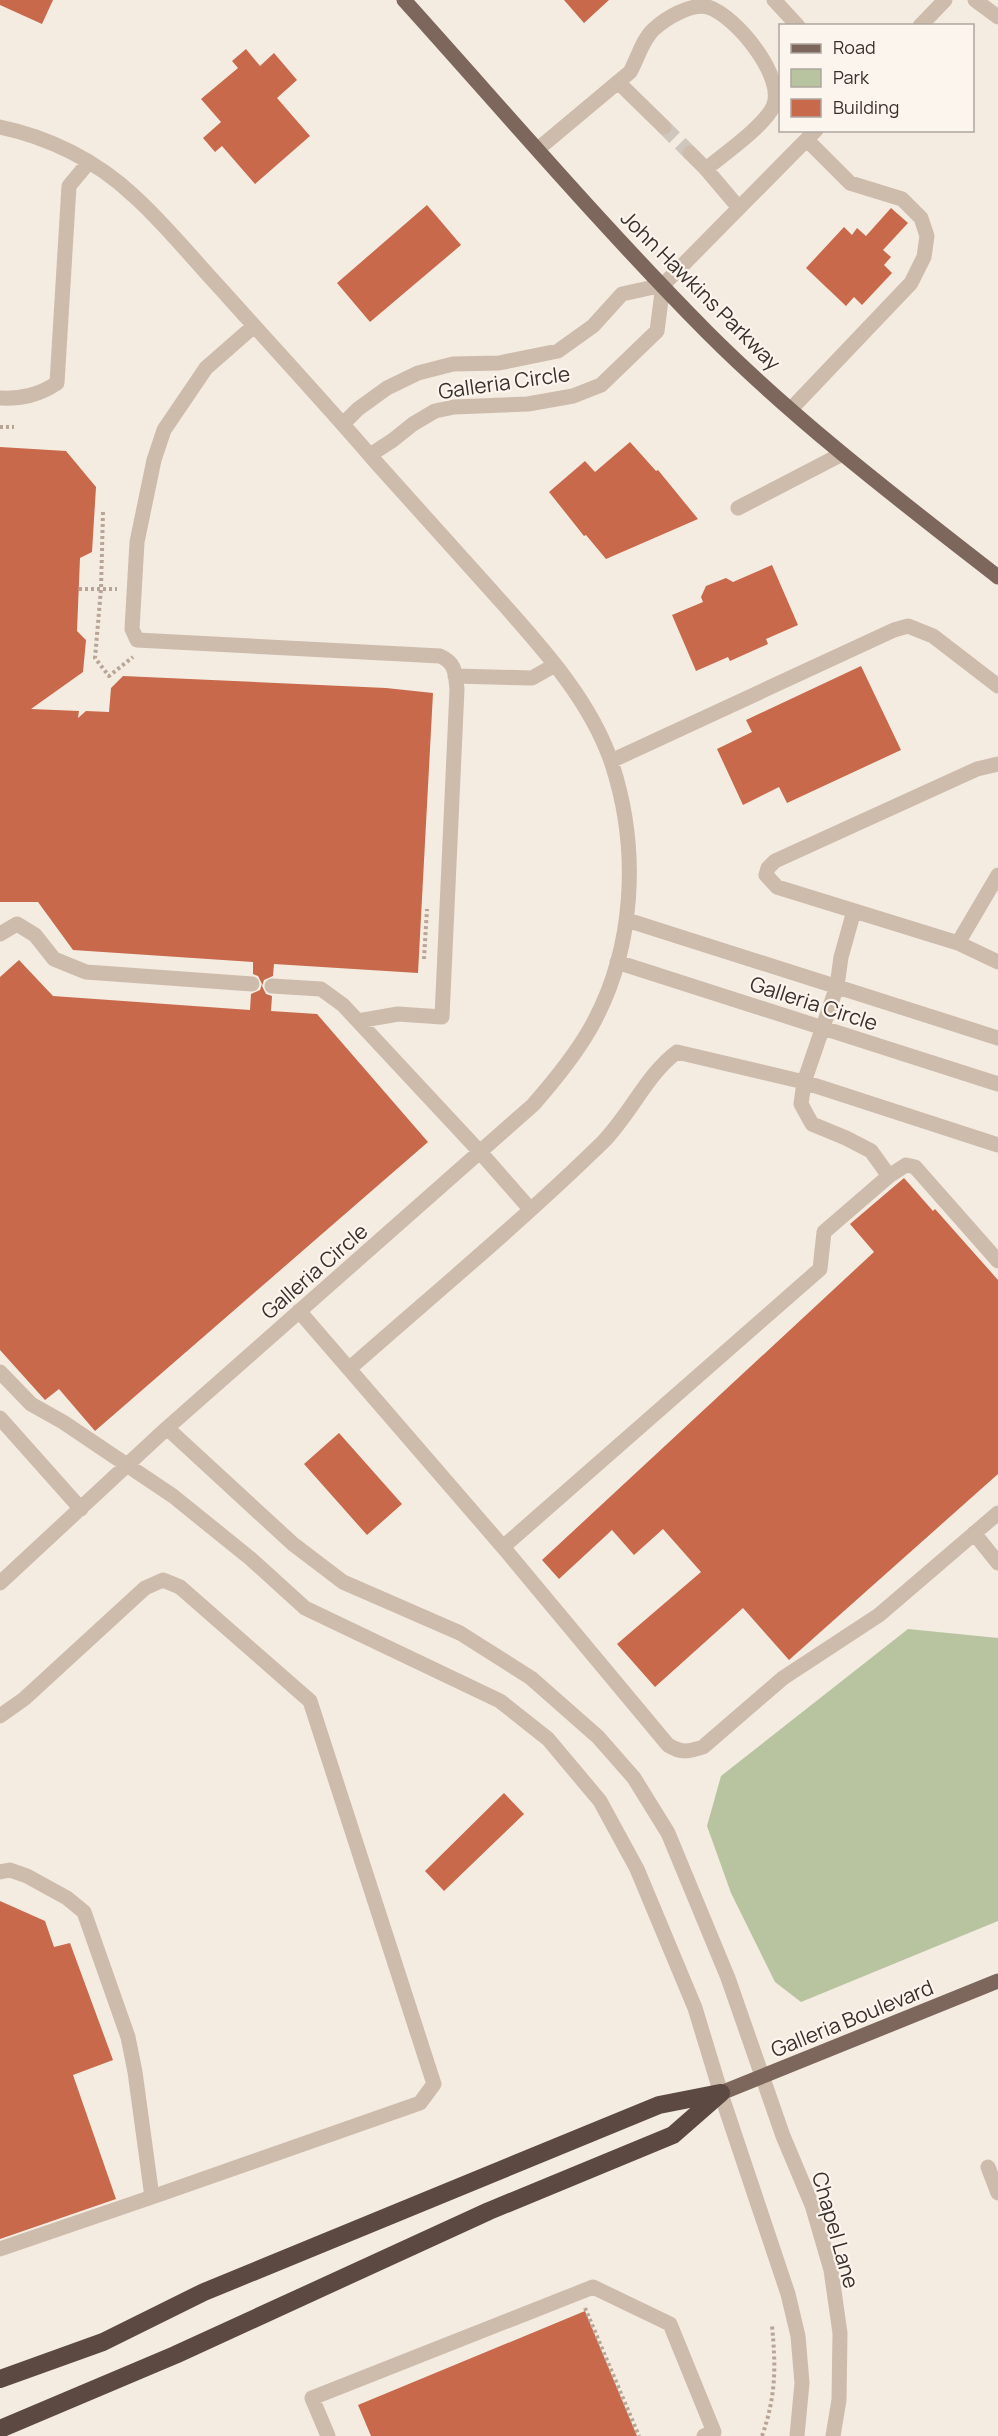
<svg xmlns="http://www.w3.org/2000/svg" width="998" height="2436" font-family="Manrope,sans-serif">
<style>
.green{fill:#b8c4a0}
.building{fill:#c8694b}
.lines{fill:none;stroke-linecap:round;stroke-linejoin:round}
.minor-tunnel{stroke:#cfc6bd;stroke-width:15;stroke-dasharray:15 8;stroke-linecap:butt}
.path{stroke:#b9a596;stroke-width:4;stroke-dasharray:3 3;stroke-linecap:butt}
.minor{stroke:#cdbbac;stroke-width:15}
.major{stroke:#7d675c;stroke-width:15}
.highway{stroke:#5c4a42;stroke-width:18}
.labels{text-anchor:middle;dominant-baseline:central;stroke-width:4.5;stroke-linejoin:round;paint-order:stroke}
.street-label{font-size:21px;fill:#3b302b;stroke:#fbf5ee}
</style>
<rect width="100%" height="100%" fill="#f4ebe1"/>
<path class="green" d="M 908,1629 L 998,1638 L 998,1921 L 801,2002 L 775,1982 L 731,1893 L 707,1826 L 721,1776 Z"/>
<path class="building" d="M 0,0 L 53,0 L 42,24 L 0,5 Z
M 564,0 L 609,0 L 584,23 Z
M 246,49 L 260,66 L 274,53 L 297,80 L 277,98 L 310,136 L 255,184 L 222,146 L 215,152 L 203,138 L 221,122 L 201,99 L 238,68 L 232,61 Z
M 427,205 L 461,245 L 370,322 L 337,283 Z
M 891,208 L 908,223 L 883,250 L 891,257 L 884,265 L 892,273 L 862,305 L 854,297 L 846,306 L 806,268 L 844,227 L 852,235 L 857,228 L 866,236 Z
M 630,442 L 656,471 L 658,470 L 698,519 L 606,559 L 586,535 L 584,536 L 549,492 L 585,461 L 595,472 Z
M 0,447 L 66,451 L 96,487 L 92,552 L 80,558 L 77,631 L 86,640 L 83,672 L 31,709 L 79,711 L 78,718 L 86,711 L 109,712 L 111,688 L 123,676 L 386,688 L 433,693 L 418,973 L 274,964 L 273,976 L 264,980 L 262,986 L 266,994 L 272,996 L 271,1011 L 317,1014 L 428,1142 L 95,1431 L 59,1389 L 45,1400 L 0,1350 L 0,977 L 19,960 L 53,996 L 250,1010 L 251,994 L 260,990 L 262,984 L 258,976 L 253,974 L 253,962 L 73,950 L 38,902 L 0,902 Z
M 772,565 L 798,625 L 766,639 L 768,644 L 730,661 L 728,657 L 696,671 L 672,615 L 703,602 L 701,597 L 706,586 L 726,578 L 733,582 Z
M 861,666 L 901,750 L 787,803 L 779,787 L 743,805 L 717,749 L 752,732 L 746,720 Z
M 904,1178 L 933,1211 L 935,1209 L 998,1280 L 998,1474 L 789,1660 L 743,1608 L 655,1687 L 617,1644 L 701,1572 L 663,1529 L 634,1555 L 612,1530 L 559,1579 L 542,1560 L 874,1252 L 850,1224 Z
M 339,1433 L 402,1504 L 367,1535 L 304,1464 Z
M 504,1793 L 524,1814 L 444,1891 L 425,1871 Z
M 0,1901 L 45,1921 L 54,1947 L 70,1943 L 113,2060 L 73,2075 L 116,2199 L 0,2239 Z
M 585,2311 L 637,2436 L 371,2436 L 358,2405 Z"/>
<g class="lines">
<path class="minor-tunnel" d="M 664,127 L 690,153"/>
<path class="path" d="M 0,427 L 14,427
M 103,512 L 101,589 L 95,658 L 109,676 L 133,657
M 79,589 L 117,589
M 424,959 L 427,909
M 585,2308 L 639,2436
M 762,2436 C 776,2396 776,2367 772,2326"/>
<path class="minor" d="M 774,0 L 798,26
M 975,0 L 998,17
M 920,26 L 945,0
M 618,82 L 664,127
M 0,127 C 49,137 97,161 134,196 C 165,224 192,258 221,289 C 272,346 324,402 374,460 C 412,502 450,545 489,588 C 535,640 590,697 612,764 C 640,850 635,950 590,1029 C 574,1057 554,1081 533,1105 L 167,1428 L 0,1583
M 538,149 L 630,72 C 638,58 642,40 654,29 C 666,18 691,3 708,7 C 735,15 787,78 773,107 C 763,127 724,154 706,169 L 739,208
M 690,153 L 706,169
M 663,285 L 816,130
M 254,326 L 206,368 L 164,430 L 154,460 L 137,542 L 132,629 L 137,640 L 440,656 C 456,663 455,673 457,689 L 442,1017 L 398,1014 L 358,1021
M 0,398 C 22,399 39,395 57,383 L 69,186 L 89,162
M 791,409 L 911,283 L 924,257 L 927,236 L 921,218 L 902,199 L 850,183 L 807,140
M 343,424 L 358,409 L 387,388 L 418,373 L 453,364 L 499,363 L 558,351 L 593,326 L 622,294 L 663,285
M 370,455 L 393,440 L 413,424 L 435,411 L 454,407 L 528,404 L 573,396 L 601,385 L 657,331 L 663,285
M 738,508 L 842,454
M 455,676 L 532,678 L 555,665
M 611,761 L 894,630 L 908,626 L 933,636 L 998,686
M 998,764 L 977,769 L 775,861 L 768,868 L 766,875 L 777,887 L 958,943 L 998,962
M 627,920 L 998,1038
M 0,934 L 17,924 L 35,935 L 54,959 L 86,972 L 252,984
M 958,943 L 998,875
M 617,962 L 998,1084
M 272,986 L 321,989 L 343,1005 L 480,1152 L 530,1209
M 889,1176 L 906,1165 L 915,1167 L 998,1261
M 299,1311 L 503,1547 L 820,1269 L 824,1232 L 889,1176 L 871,1151 L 846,1138 L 812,1124 L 801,1104 L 804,1082 L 837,986 L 841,957 L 854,911
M 350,1368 C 434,1294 521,1222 602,1143 C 630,1115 647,1074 677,1052 L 804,1082 L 998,1145
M 0,1372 L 31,1404 L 63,1422 L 173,1496 L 251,1559 L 305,1608 L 500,1701 L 548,1739 L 600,1801 L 637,1869 L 695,2008 L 723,2100 L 788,2294 L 798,2336 L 802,2383 L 797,2436
M 0,1418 L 81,1509
M 167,1428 L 293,1544 L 343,1582 L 460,1633 L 531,1678 L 598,1737 L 634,1778 L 668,1833 L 728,1978 L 783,2136 L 812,2205 L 831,2270 L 840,2333 L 839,2400 L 833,2436
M 974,1533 L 998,1563
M 503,1547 L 668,1745 C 681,1753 688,1752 703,1747 L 783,1678 L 879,1615 L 998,1513
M 0,1716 L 24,1699 L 145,1588 L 163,1580 L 180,1587 L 310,1701 L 434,2084 L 420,2103 L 152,2197 L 135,2072 L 128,2037 L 84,1912 L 67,1898 L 27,1876 L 10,1870 L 0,1872
M 988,2167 L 998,2193
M 0,2249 L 152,2197
M 328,2436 L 312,2398 L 593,2287 L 670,2324 L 714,2432 L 704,2436"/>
<path class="major" d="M 404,0 C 504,111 602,226 707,332 C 797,422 898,499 998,577
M 721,2093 L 998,1981"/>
<path class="highway" d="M 0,2379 L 103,2342 L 204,2292 L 659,2105 L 720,2093
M 0,2429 L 175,2355 L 489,2211 L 673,2135 L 721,2093"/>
</g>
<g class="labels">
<g class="street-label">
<text transform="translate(701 290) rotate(45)">John Hawkins Parkway</text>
<text transform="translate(504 382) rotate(-8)">Galleria Circle</text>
<text transform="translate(814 1003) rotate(18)">Galleria Circle</text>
<text transform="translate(314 1271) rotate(-41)">Galleria Circle</text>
<text transform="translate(852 2018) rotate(-22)">Galleria Boulevard</text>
<text transform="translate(836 2230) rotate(74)">Chapel Lane</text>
</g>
</g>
<rect x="779" y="24" width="195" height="108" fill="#fbf5ee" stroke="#aea6a0" stroke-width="1.5"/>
<rect x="791" y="44" width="30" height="9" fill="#7d675c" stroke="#aea6a0" stroke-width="1.5"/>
<text x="833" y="54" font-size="18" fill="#3b302b">Road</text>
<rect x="791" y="69" width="30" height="18" fill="#b8c4a0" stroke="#aea6a0" stroke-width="1.5"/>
<text x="833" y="84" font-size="18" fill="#3b302b">Park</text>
<rect x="791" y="99" width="30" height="18" fill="#c8694b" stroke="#aea6a0" stroke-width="1.5"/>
<text x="833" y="114" font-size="18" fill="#3b302b">Building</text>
</svg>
